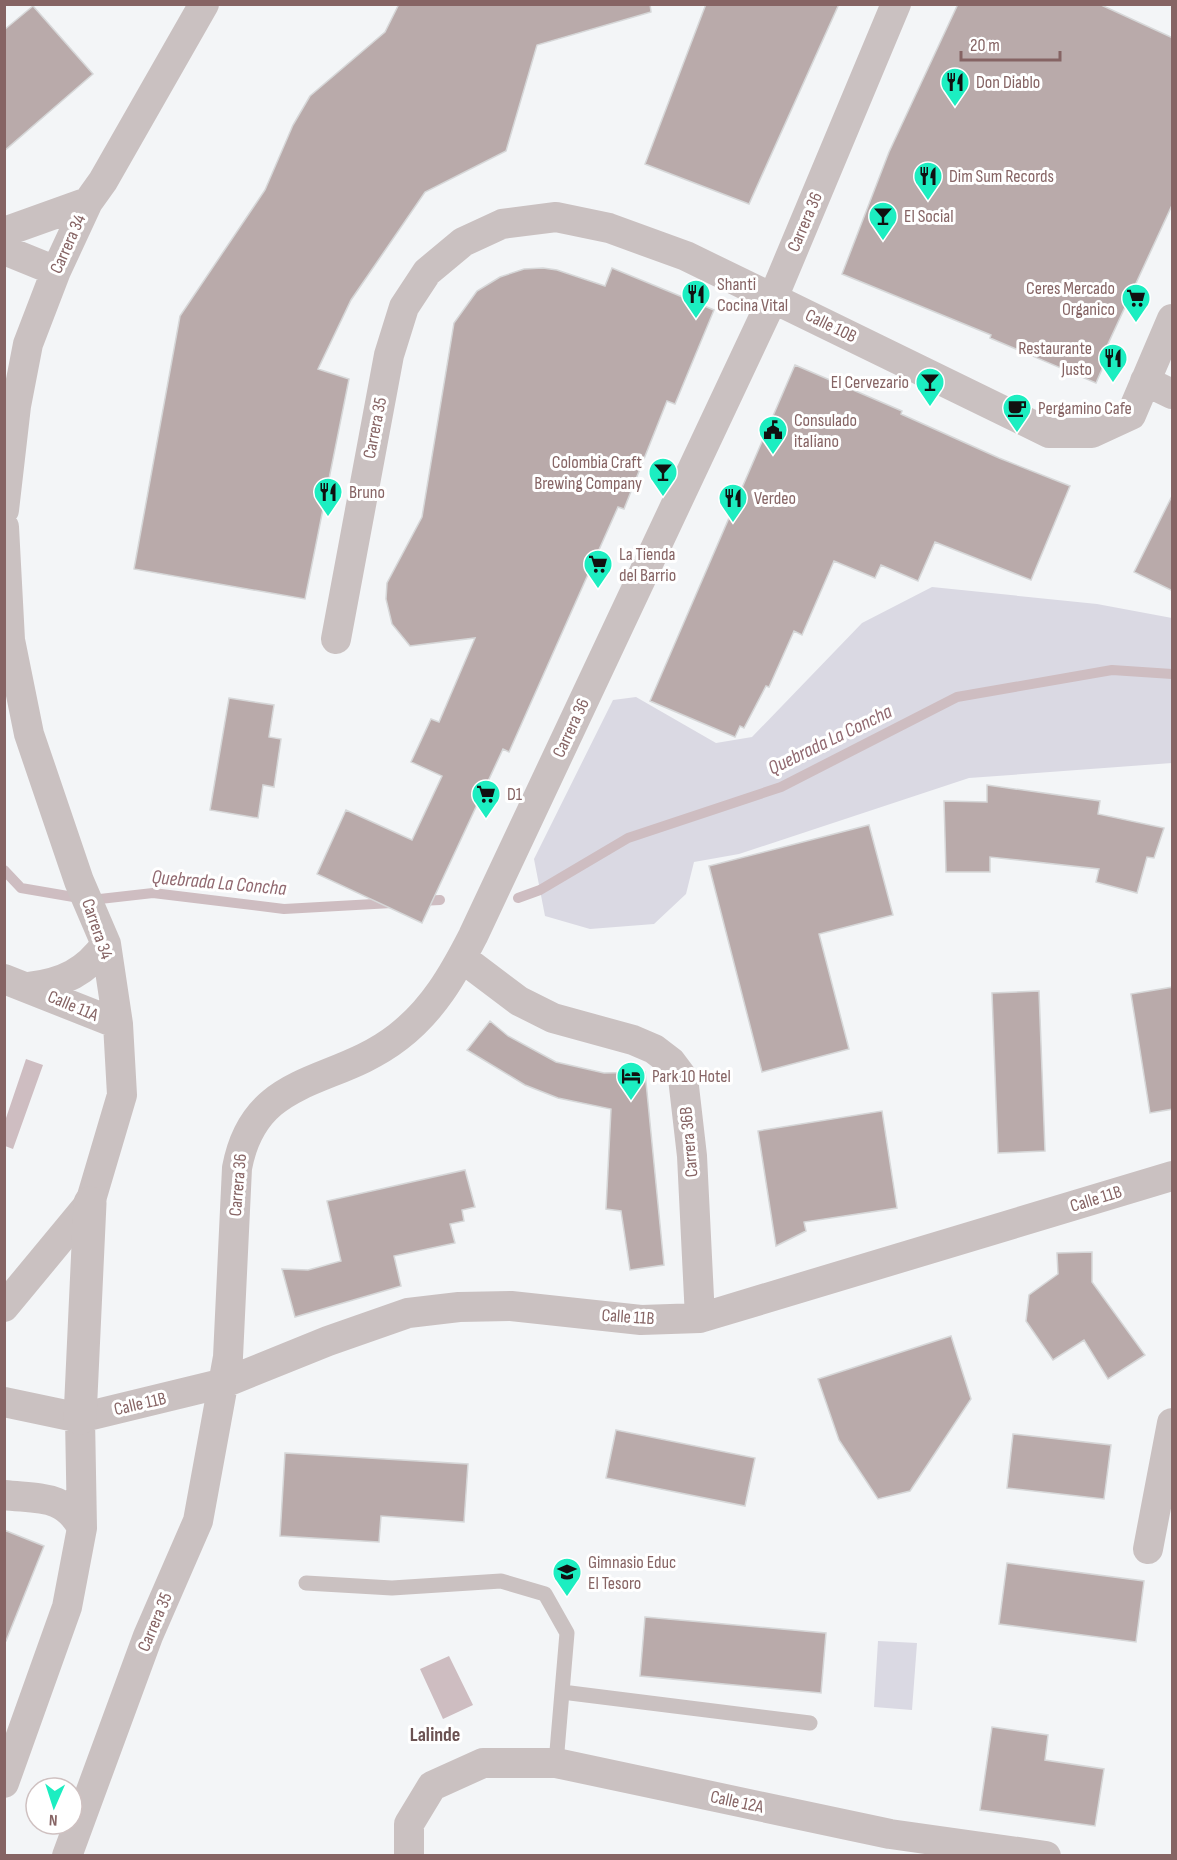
<svg xmlns="http://www.w3.org/2000/svg" width="1177" height="1860" font-family="'Sofia Sans Condensed',sans-serif">
<style>
.green{fill:#dad9e3}
.water{fill:#cebdc1}
.lines{fill:none;stroke-linecap:round;stroke-linejoin:round}
.stream{stroke:#cebdc1;stroke-width:10}
.building{fill:#b9aaaa;stroke:#d6d7d8;stroke-width:1.5}
.service{stroke:#cac1c1;stroke-width:15}
.minor{stroke:#cac1c1;stroke-width:30}
.tertiary{stroke:#cac1c1;stroke-width:33}
.labels{text-anchor:middle;dominant-baseline:central;stroke-width:6;stroke-linejoin:round;paint-order:stroke}
.poi-label{font-size:18px;fill:#866464;stroke:#fff;text-anchor:start}
.street-label{font-size:18px;fill:#866464;stroke:#fff}
.water-label{font-size:20px;font-style:italic;fill:#916970;stroke:#fff}
.neighbourhood-label{font-size:20px;font-weight:bold;fill:#6b5252;stroke:#fff}
</style>
<rect width="100%" height="100%" fill="#f3f5f7"/>
<path class="green" d="M 932,587 L 1097,604 L 1172,618 L 1172,763 L 969,778 L 739,854 L 694,862 L 686,894 L 654,924 L 590,929 L 545,916 L 534,859 L 613,700 L 636,697 L 716,743 L 752,737 L 862,623 Z
M 878,1641 L 917,1643 L 912,1710 L 874,1707 Z"/>
<path class="water" d="M 26,1059 L 43,1065 L 13,1149 L 5,1146 L 5,1121 Z
M 449,1656 L 473,1705 L 443,1719 L 420,1669 Z"/>
<g class="lines">
<path class="stream" d="M 4,870 L 21,888 L 91,900 L 153,893 L 284,909 L 392,903
M 518,898 L 540,890 L 628,838 L 781,787 L 957,697 L 1112,670 L 1172,674
M 420,901 L 440,900"/>
</g>
<path class="building" d="M 399,4 L 650,4 L 651,12 L 537,45 L 506,151 L 425,192 L 351,300 L 318,369 L 349,379 L 305,599 L 134,569 L 180,316 L 265,190 L 293,125 L 310,96 L 385,32 Z
M 706,4 L 839,4 L 749,204 L 645,164 Z
M 958,4 L 1099,4 L 1173,38 L 1173,203 L 1108,344 L 1112,346 L 1096,383 L 990,338 L 991,335 L 842,274 L 889,152 Z
M 33,6 L 93,74 L 4,151 L 4,30 Z
M 543,268 L 557,270 L 605,286 L 612,268 L 714,310 L 675,404 L 667,401 L 624,509 L 618,507 L 509,752 L 503,749 L 422,923 L 317,874 L 346,810 L 412,840 L 442,776 L 411,762 L 431,719 L 439,722 L 475,638 L 410,646 L 392,624 L 386,599 L 387,583 L 422,517 L 454,323 L 477,291 L 500,277 L 524,269 Z
M 795,365 L 902,411 L 901,414 L 999,458 L 1070,486 L 1031,580 L 935,542 L 918,581 L 881,565 L 875,578 L 834,561 L 802,635 L 794,631 L 769,687 L 766,686 L 744,728 L 740,726 L 735,737 L 650,701 Z
M 1173,494 L 1173,591 L 1134,572 Z
M 229,698 L 274,705 L 269,737 L 281,739 L 274,787 L 263,785 L 258,818 L 210,810 Z
M 987,785 L 1100,801 L 1098,814 L 1164,828 L 1154,858 L 1147,857 L 1137,893 L 1096,882 L 1099,869 L 990,857 L 990,872 L 946,872 L 944,801 L 987,802 Z
M 869,825 L 893,915 L 819,934 L 849,1049 L 762,1072 L 709,866 Z
M 1173,987 L 1173,1109 L 1150,1113 L 1131,994 Z
M 1039,991 L 1045,1151 L 998,1153 L 992,993 Z
M 490,1021 L 508,1036 L 556,1062 L 604,1073 L 645,1072 L 664,1265 L 630,1270 L 621,1211 L 606,1209 L 611,1109 L 558,1098 L 525,1085 L 467,1050 Z
M 882,1111 L 897,1208 L 804,1222 L 806,1231 L 776,1246 L 758,1131 Z
M 465,1170 L 475,1207 L 462,1210 L 464,1221 L 450,1224 L 455,1243 L 394,1256 L 401,1286 L 295,1317 L 282,1269 L 308,1270 L 341,1261 L 327,1201 Z
M 1092,1252 L 1092,1282 L 1145,1355 L 1108,1379 L 1084,1340 L 1053,1360 L 1026,1321 L 1029,1295 L 1058,1274 L 1057,1253 Z
M 951,1336 L 971,1399 L 910,1491 L 878,1499 L 839,1440 L 818,1379 Z
M 616,1430 L 755,1458 L 745,1506 L 606,1478 Z
M 1013,1434 L 1111,1445 L 1104,1499 L 1007,1488 Z
M 285,1453 L 468,1464 L 464,1522 L 381,1516 L 379,1542 L 280,1536 Z
M 4,1530 L 44,1546 L 6,1641 L 4,1641 Z
M 1007,1563 L 1144,1581 L 1136,1642 L 999,1624 Z
M 645,1617 L 826,1633 L 821,1693 L 640,1676 Z
M 992,1727 L 1048,1735 L 1045,1760 L 1104,1769 L 1095,1826 L 980,1810 Z"/>
<g class="lines">
<path class="service" d="M 306,1583 L 392,1588 L 501,1581 L 545,1594 L 567,1633 L 556,1763
M 562,1692 L 810,1723"/>
<path class="minor" d="M 4,232 L 88,202
M 4,250 L 56,271
M 1145,381 L 1172,394
M 4,510 L 16,406 L 28,344 L 56,271 L 88,202 L 103,181 L 204,4
M 4,527 L 10,640 L 29,734 L 79,881 L 106,944 L 118,1024 L 122,1095 L 90,1203 L 4,1307
M 336,639 L 389,355 L 404,307 L 427,272 L 463,242 L 502,224 L 556,217 L 609,228 L 686,256 L 1049,433 L 1092,433 L 1131,415 L 1172,319
M 462,958 L 519,1001 L 553,1018 L 633,1040 L 654,1049 L 671,1062 L 683,1078 L 692,1156 L 700,1318
M 4,979 L 118,1024
M 29,987 C 63,983 86,972 106,944
M 4,1402 L 80,1418 L 224,1383 L 328,1341 L 408,1313 L 459,1307 L 511,1306 L 641,1320 L 700,1318 L 1172,1176
M 4,1495 C 38,1499 65,1494 82,1528
M 1148,1549 L 1172,1423
M 4,1783 L 67,1607 L 82,1528 L 80,1418
M 67,1856 L 148,1636 L 198,1521 L 228,1357 L 237,1168 C 255,1072 334,1087 398,1037 C 433,1010 453,975 473,936 L 773,298 L 896,4
M 409,1856 L 409,1824 L 432,1786 L 483,1763 L 556,1763 L 890,1834 L 1046,1856"/>
<path class="tertiary" d="M 80,1418 L 90,1203"/>
</g>
<defs>
<g id="restaurant-pin" transform="scale(1.5)"><path d="M0 17L-7.5 6A9.5 9.5 0 1 1 7.5 6Z" fill="#1ceec1" stroke="#fff"/><path d="M-5-6h1v4h1v-4h1v4h1v-4h1v5L-1.5 .5V6h-2V.5L-5-1ZM5-6V6H3V1.5H1.5Q1.5-4 5-6Z" fill="#111"/></g>
<g id="bar-pin" transform="scale(1.5)"><path d="M0 17L-7.5 6A9.5 9.5 0 1 1 7.5 6Z" fill="#1ceec1" stroke="#fff"/><path d="M-6-5H6L.8 .8V4.5H3.5V6h-7V4.5H-.8V.8Z" fill="#111"/></g>
<g id="supermarket-pin" transform="scale(1.5)"><path d="M0 17L-7.5 6A9.5 9.5 0 1 1 7.5 6Z" fill="#1ceec1" stroke="#fff"/><path d="M-6-5.5h2.5l.6 2H6L4.5 2H-2.5L-4.4-4H-6ZM-1.5 3.2a1.3 1.3 0 1 0 .1 0ZM3 3.2a1.3 1.3 0 1 0 .1 0Z" fill="#111"/></g>
<g id="cafe-pin" transform="scale(1.5)"><path d="M0 17L-7.5 6A9.5 9.5 0 1 1 7.5 6Z" fill="#1ceec1" stroke="#fff"/><path d="M-5.5-4.5H6V0H3Q3 3.5 0 3.5H-2.5Q-5.5 3.5-5.5 0ZM3-3.2v2h1.7v-2ZM-6 4.5H4V6H-6Z" fill="#111"/></g>
<g id="civic-pin" transform="scale(1.5)"><path d="M0 17L-7.5 6A9.5 9.5 0 1 1 7.5 6Z" fill="#1ceec1" stroke="#fff"/><path d="M-.6-6.5H3V-4.5H.6V-3L4-1V1h2V6H-6V1h2V-1L-.6-3ZM-1.2 2.5V6h2.4V2.5Z" fill="#111"/></g>
<g id="hotel-pin" transform="scale(1.5)"><path d="M0 17L-7.5 6A9.5 9.5 0 1 1 7.5 6Z" fill="#1ceec1" stroke="#fff"/><path d="M-6-4.5h1.5V1H6V5H4.5V3h-9V5H-6ZM-4 0a1.8 1.8 0 1 1 3.6 0ZM.5 0V-2.5h3Q6-2.5 6 0Z" fill="#111"/></g>
<g id="school-pin" transform="scale(1.5)"><path d="M0 17L-7.5 6A9.5 9.5 0 1 1 7.5 6Z" fill="#1ceec1" stroke="#fff"/><path d="M0-5L7-2L0 1L-7-2ZM-4 1L0 2.5L4 1V4Q0 6-4 4Z" fill="#111"/></g>
</defs>
<g fill-rule="evenodd">
<use href="#restaurant-pin" x="955" y="82"/>
<use href="#restaurant-pin" x="928" y="176"/>
<use href="#bar-pin" x="883" y="216"/>
<use href="#restaurant-pin" x="696" y="294"/>
<use href="#supermarket-pin" x="1136" y="298"/>
<use href="#restaurant-pin" x="1113" y="358"/>
<use href="#bar-pin" x="930" y="382"/>
<use href="#cafe-pin" x="1017" y="408"/>
<use href="#civic-pin" x="773" y="430"/>
<use href="#bar-pin" x="663" y="472"/>
<use href="#restaurant-pin" x="328" y="492"/>
<use href="#restaurant-pin" x="733" y="498"/>
<use href="#supermarket-pin" x="598" y="564"/>
<use href="#supermarket-pin" x="486" y="794"/>
<use href="#hotel-pin" x="631" y="1076"/>
<use href="#school-pin" x="567" y="1572"/>
</g>
<g class="labels">
<g class="poi-label">
<text x="976" y="82">Don Diablo</text>
<text x="949" y="176">Dim Sum Records</text>
<text x="904" y="216">El Social</text>
<text x="717" y="284">Shanti<tspan x="717" dy="21">Cocina Vital</tspan></text>
<text x="1115" y="288" text-anchor="end">Ceres Mercado<tspan x="1115" dy="21">Organico</tspan></text>
<text x="1092" y="348" text-anchor="end">Restaurante<tspan x="1092" dy="21">Justo</tspan></text>
<text x="909" y="382" text-anchor="end">El Cervezario</text>
<text x="1038" y="408">Pergamino Cafe</text>
<text x="794" y="420">Consulado<tspan x="794" dy="21">italiano</tspan></text>
<text x="642" y="462" text-anchor="end">Colombia Craft<tspan x="642" dy="21">Brewing Company</tspan></text>
<text x="349" y="492">Bruno</text>
<text x="754" y="498">Verdeo</text>
<text x="619" y="554">La Tienda<tspan x="619" dy="21">del Barrio</tspan></text>
<text x="507" y="794">D1</text>
<text x="652" y="1076">Park 10 Hotel</text>
<text x="588" y="1562">Gimnasio Educ<tspan x="588" dy="21">El Tesoro</tspan></text>
</g>
<g class="street-label">
<text transform="translate(805 222) rotate(-67)">Carrera 36</text>
<text transform="translate(68 244) rotate(-66)">Carrera 34</text>
<text transform="translate(831 326) rotate(26)">Calle 10B</text>
<text transform="translate(375 428) rotate(-79)">Carrera 35</text>
<text transform="translate(571 728) rotate(-65)">Carrera 36</text>
<text transform="translate(97 929) rotate(71)">Carrera 34</text>
<text transform="translate(73 1006) rotate(23)">Calle 11A</text>
<text transform="translate(689 1142) rotate(-95)">Carrera 36B</text>
<text transform="translate(238 1185) rotate(-85)">Carrera 36</text>
<text transform="translate(1096 1199) rotate(-17)">Calle 11B</text>
<text transform="translate(628 1317) rotate(4)">Calle 11B</text>
<text transform="translate(140 1404) rotate(-13)">Calle 11B</text>
<text transform="translate(155 1622) rotate(-67)">Carrera 35</text>
<text transform="translate(737 1802) rotate(12)">Calle 12A</text>
</g>
<g class="water-label">
<text transform="translate(830 740) rotate(-26)">Quebrada La Concha</text>
<text transform="translate(219 883) rotate(5)">Quebrada La Concha</text>
</g>
<g class="neighbourhood-label">
<text x="435" y="1735">Lalinde</text>
</g>
</g>
<rect width="1177" height="1860" fill="none" stroke="#866464" stroke-width="12"/>
<g transform="translate(54 1806) rotate(183)"><circle r="28" fill="#ffffff" stroke="#cfc1c1" stroke-width="1.5"/>
<path d="M0-4.5L10 22L0 15L-10 22Z" fill="#1ceec1"/>
<text y="-9" font-size="16" font-weight="bold" text-anchor="middle" fill="#866464">N</text>
</g>
<path d="M961 51v9h99v-9" fill="none" stroke="#866464" stroke-width="3"/>
<text x="970" y="51" font-size="18" fill="#866464" stroke="#ffffff" stroke-width="4.5" paint-order="stroke">20 m</text>
</svg>
